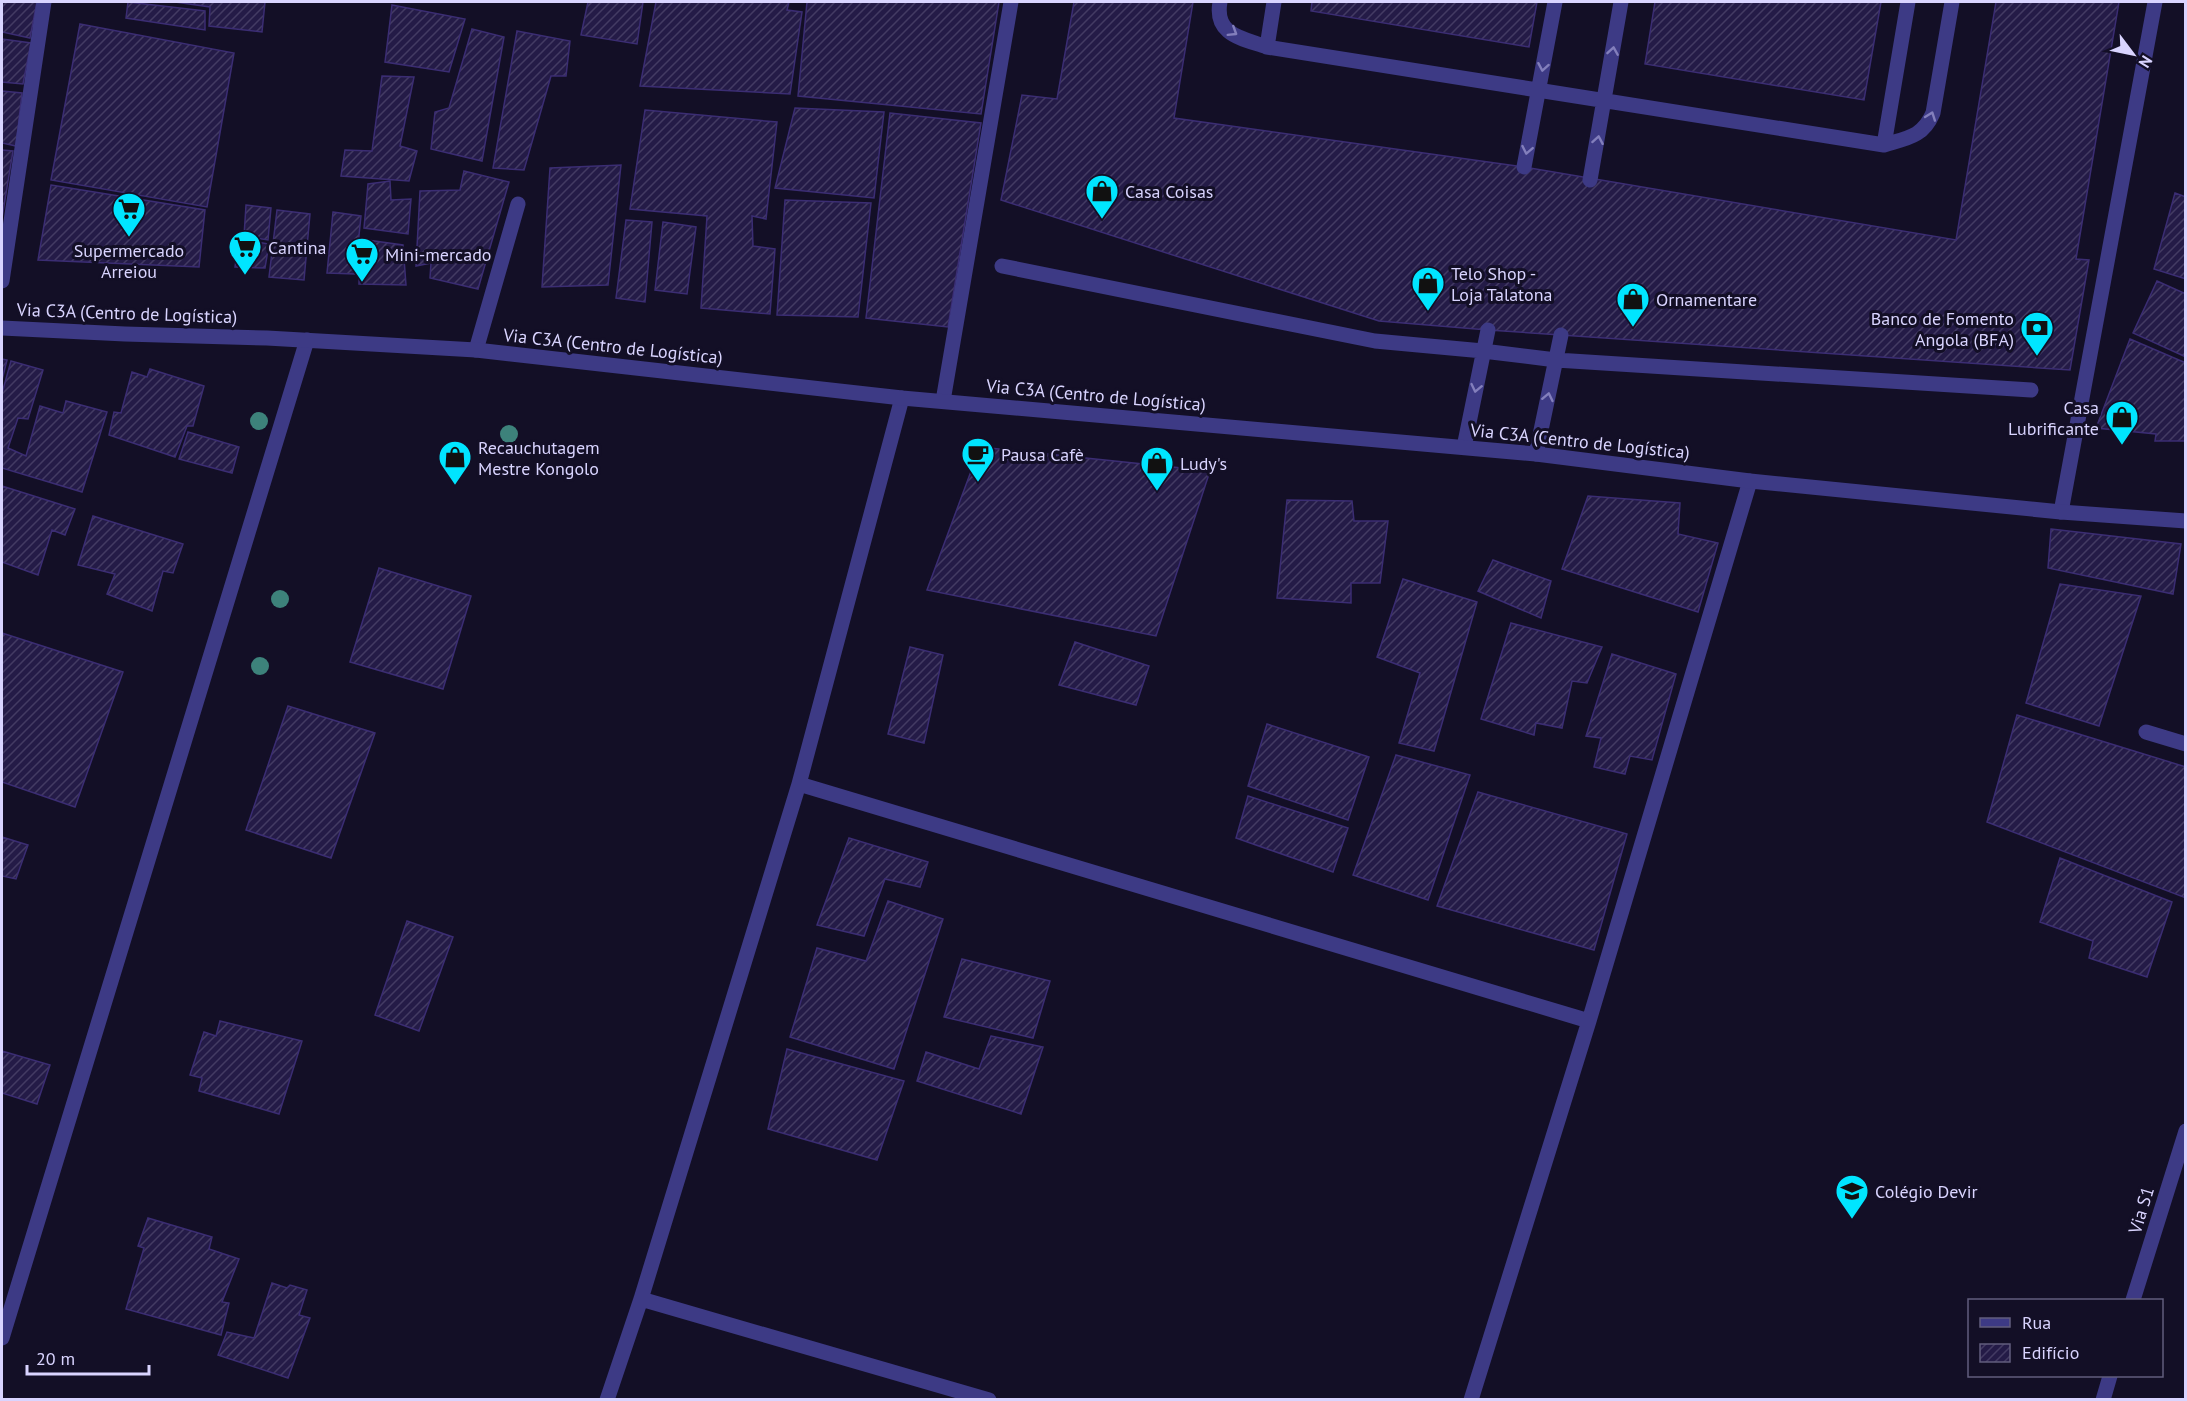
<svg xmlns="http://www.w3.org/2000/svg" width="2187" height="1401" font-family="'PT Sans',sans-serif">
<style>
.building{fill:url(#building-hatch);stroke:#3b2d73;stroke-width:1.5}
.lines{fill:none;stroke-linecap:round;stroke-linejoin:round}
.service{stroke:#3d3a85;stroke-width:15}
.minor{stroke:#3d3a85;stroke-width:15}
.tertiary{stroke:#3d3a85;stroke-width:15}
.tree{fill:#3d827b}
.oneway{stroke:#837fbc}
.labels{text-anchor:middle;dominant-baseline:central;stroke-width:6;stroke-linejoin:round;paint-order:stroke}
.poi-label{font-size:18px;fill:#d9d4ff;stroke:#130f26;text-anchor:start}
.street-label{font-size:18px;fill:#d9d4ff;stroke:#130f26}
</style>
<defs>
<pattern id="building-hatch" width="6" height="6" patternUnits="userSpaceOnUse" patternTransform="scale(1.5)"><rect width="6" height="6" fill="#241b47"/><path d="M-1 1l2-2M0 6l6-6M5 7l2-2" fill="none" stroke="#433b63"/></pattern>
</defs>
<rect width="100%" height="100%" fill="#130f26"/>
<path class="building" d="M 2,2 L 37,2 L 30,38 L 2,32 Z
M 128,2 L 205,11 L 205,30 L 126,18 Z
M 175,2 L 265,2 L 262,32 L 209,26 L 210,7 Z
M 588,2 L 643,2 L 637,44 L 581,35 Z
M 656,2 L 789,2 L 787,10 L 802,12 L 790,94 L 640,86 Z
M 807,2 L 999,2 L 981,114 L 798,96 Z
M 1074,2 L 1193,2 L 1174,118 L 1524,167 L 1956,240 L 1996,2 L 2119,2 L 2076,259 L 2089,260 L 2070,370 L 1488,330 L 1379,321 L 1001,200 L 1022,95 L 1057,99 Z
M 1312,2 L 1537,2 L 1529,47 L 1311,11 Z
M 1655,2 L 1881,2 L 1864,100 L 1645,64 Z
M 392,5 L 465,19 L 449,72 L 385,62 Z
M 80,24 L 234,53 L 207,207 L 51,180 Z
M 472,29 L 504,37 L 482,161 L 431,149 L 435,112 L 449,108 Z
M 517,31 L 570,41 L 566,76 L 551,76 L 524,170 L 493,168 Z
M 2,39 L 31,43 L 23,84 L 2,82 Z
M 382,76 L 414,77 L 400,146 L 417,151 L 409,181 L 341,176 L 345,150 L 372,151 Z
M 2,91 L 22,93 L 16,146 L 2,143 Z
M 795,108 L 884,112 L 874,198 L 775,188 Z
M 645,110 L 777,122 L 766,219 L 752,216 L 753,246 L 775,249 L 770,314 L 701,308 L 707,216 L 630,209 Z
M 890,113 L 981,123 L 948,327 L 866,318 Z
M 2,150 L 13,151 L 2,218 Z
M 621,165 L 608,285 L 542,287 L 550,168 Z
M 464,171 L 509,182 L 478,289 L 430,278 L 431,263 L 416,266 L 420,191 L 460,190 Z
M 390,181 L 391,200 L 411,199 L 408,234 L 364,228 L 368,184 Z
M 51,185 L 205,210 L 199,267 L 38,260 Z
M 2175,193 L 2186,197 L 2186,279 L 2154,269 Z
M 785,200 L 871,203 L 858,317 L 777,315 Z
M 246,205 L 271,208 L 268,240 L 244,236 Z
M 277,210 L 310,214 L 304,280 L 269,277 Z
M 333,212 L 361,216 L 355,274 L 327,273 Z
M 626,220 L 652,222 L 645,302 L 616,298 Z
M 663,222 L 696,227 L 687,294 L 655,290 Z
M 239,239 L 269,244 L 265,268 L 235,267 Z
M 360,239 L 403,245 L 406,285 L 359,284 Z
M 2157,281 L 2186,294 L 2186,357 L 2133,333 Z
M 2130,339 L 2186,363 L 2186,441 L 2155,441 L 2156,434 L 2096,428 Z
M 2,359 L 7,360 L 2,380 Z
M 11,361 L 43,370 L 28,419 L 18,418 L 8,448 L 26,456 L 40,406 L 63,413 L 66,401 L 107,412 L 82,492 L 2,468 L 2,393 Z
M 150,369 L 204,386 L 193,426 L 187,426 L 175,457 L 109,435 L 114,412 L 121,413 L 132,372 L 147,377 Z
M 188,432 L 239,447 L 232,473 L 179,459 Z
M 980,447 L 1210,471 L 1156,636 L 927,590 Z
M 2,486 L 75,509 L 65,535 L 52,530 L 38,575 L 2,562 Z
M 1588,496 L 1680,503 L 1678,534 L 1718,543 L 1698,612 L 1562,569 Z
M 1287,500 L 1352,501 L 1354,521 L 1388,521 L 1380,583 L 1351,583 L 1351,603 L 1277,598 Z
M 93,516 L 183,544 L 173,573 L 163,571 L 152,611 L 107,594 L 115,574 L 78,565 Z
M 2051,529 L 2181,544 L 2173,594 L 2048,568 Z
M 1493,560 L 1551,581 L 1541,618 L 1478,591 Z
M 379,568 L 471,596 L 443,689 L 350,662 Z
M 1403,579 L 1477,602 L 1434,751 L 1399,743 L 1420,673 L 1377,657 Z
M 2060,584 L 2141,596 L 2099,726 L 2026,703 Z
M 1511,623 L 1602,647 L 1587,683 L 1572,681 L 1562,728 L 1536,723 L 1534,735 L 1481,719 Z
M 2,633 L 123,672 L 75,807 L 2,782 Z
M 1075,642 L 1149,666 L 1136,705 L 1059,685 Z
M 910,647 L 943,655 L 924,743 L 888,734 Z
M 1612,654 L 1676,674 L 1652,760 L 1630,756 L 1625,774 L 1594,767 L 1601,738 L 1586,736 Z
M 288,706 L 375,733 L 331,858 L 246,830 Z
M 2017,715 L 2186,767 L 2186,898 L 1987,822 Z
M 1267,724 L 1369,757 L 1348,820 L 1248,786 Z
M 1396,755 L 1470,775 L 1428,900 L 1353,875 Z
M 1478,792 L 1627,834 L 1594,950 L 1437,906 Z
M 1248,796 L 1348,828 L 1333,872 L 1236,838 Z
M 2,837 L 28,845 L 16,879 L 2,876 Z
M 849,838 L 928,862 L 920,887 L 885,879 L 864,936 L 817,925 Z
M 2060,858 L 2172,902 L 2147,977 L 2089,958 L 2093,941 L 2040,922 Z
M 888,901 L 943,919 L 894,1069 L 790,1037 L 817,948 L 866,961 Z
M 407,921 L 453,937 L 419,1031 L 375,1015 Z
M 962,959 L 1050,981 L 1033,1038 L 944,1017 Z
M 220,1021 L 302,1041 L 279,1114 L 199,1091 L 202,1078 L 190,1075 L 204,1032 L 216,1036 Z
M 991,1036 L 1043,1047 L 1021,1114 L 917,1081 L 926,1052 L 979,1069 Z
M 787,1049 L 904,1081 L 877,1160 L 768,1129 Z
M 2,1051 L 50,1065 L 37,1104 L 2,1093 Z
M 148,1218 L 212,1237 L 209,1249 L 239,1259 L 222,1302 L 229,1303 L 221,1335 L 126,1309 L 144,1248 L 138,1246 Z
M 272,1283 L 287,1288 L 290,1285 L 307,1290 L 299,1315 L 310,1318 L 288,1378 L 218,1355 L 227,1332 L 254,1338 Z"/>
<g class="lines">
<path class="service" d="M 1220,2 C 1214,35 1242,38 1267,47 L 1884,145 C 1907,138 1923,137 1933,113 L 1952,2
M 1267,47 L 1274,2
M 1884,145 L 1908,2
M 1524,167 L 1555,2
M 1590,180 L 1621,2
M 1002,266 L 1375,341 L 1483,351 L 1556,360 L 2031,390
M 2,281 L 44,2
M 476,350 L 518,204
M 1464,447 L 1488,330
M 1536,454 L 1561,335
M 2146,732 L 2186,744"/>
<path class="minor" d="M 943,401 L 1011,2
M 2061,512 L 2155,2
M 799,784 L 1589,1021
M 641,1299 L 989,1400
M 2,1338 L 307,340
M 607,1400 L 641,1299 L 799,784 L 902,398
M 1471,1400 L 1589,1021 L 1750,481"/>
<path class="tertiary" d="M 2,328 L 125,334 L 267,338 L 476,350 L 902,398 L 1536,454 L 1750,481 L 2061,512 L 2186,521
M 2133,1300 L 2186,1131
M 2103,1400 L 2110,1376"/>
</g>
<g class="tree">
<circle cx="259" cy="421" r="9"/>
<circle cx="509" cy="434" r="9"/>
<circle cx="280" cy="599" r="9"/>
<circle cx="260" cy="666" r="9"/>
</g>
<defs><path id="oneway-chevron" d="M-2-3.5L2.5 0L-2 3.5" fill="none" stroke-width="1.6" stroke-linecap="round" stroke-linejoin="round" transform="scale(1.5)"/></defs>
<g class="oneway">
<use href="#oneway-chevron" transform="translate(1233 32) rotate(32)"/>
<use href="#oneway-chevron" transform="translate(1613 51) rotate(-81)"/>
<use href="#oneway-chevron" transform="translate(1543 67) rotate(100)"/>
<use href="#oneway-chevron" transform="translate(1931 116) rotate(-70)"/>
<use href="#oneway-chevron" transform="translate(1598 140) rotate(-80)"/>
<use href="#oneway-chevron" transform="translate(1527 150) rotate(101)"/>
<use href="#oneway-chevron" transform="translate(1476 388) rotate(102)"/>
<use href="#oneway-chevron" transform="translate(1548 397) rotate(-78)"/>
</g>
<defs>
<g id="shop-pin" transform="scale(1.725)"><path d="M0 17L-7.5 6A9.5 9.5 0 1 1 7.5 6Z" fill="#00e5ff" stroke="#130f26"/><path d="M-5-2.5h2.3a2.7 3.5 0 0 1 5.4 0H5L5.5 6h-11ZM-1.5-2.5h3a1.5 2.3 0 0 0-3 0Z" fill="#111"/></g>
<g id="supermarket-pin" transform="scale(1.725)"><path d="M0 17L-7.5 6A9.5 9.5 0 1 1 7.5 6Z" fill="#00e5ff" stroke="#130f26"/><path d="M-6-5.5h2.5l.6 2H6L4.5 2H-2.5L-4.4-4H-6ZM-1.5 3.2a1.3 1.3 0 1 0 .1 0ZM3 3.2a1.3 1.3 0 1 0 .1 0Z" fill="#111"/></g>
<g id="bank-pin" transform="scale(1.725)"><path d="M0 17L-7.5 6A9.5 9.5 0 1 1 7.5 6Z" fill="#00e5ff" stroke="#130f26"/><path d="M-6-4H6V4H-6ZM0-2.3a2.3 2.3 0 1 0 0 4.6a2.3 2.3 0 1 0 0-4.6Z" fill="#111"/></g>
<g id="cafe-pin" transform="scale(1.725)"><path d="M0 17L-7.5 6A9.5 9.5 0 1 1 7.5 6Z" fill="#00e5ff" stroke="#130f26"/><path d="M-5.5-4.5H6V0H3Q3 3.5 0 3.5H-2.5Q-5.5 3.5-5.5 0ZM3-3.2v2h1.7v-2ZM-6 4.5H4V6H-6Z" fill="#111"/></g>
<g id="school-pin" transform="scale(1.725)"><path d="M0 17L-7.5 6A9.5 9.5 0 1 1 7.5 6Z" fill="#00e5ff" stroke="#130f26"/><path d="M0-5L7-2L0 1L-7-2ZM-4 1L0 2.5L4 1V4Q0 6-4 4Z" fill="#111"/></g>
</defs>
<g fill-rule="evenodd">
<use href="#shop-pin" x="1102" y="191"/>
<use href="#supermarket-pin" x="129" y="209"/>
<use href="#supermarket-pin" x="245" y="247"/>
<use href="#supermarket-pin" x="362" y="254"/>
<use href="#shop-pin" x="1428" y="283"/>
<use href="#shop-pin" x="1633" y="299"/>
<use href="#bank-pin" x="2037" y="328"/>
<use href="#shop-pin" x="2122" y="417"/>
<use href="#cafe-pin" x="978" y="454"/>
<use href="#shop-pin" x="455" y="457"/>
<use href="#shop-pin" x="1157" y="463"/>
<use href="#school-pin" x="1852" y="1191"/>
</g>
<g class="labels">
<g class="poi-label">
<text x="1125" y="191">Casa Coisas</text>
<text x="268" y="247">Cantina</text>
<text x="129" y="250" text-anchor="middle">Supermercado<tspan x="129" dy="21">Arreiou</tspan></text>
<text x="385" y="254">Mini-mercado</text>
<text x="1451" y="273">Telo Shop -<tspan x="1451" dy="21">Loja Talatona</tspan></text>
<text x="1656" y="299">Ornamentare</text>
<text x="2014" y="318" text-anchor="end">Banco de Fomento<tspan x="2014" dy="21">Angola (BFA)</tspan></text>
<text x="2099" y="407" text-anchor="end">Casa<tspan x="2099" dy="21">Lubrificante</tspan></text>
<text x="478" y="447">Recauchutagem<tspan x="478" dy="21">Mestre Kongolo</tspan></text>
<text x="1001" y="454">Pausa Cafè</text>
<text x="1180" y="463">Ludy's</text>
<text x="1875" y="1191">Colégio Devir</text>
</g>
<g class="street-label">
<text transform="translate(127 313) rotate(2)">Via C3A (Centro de Logística)</text>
<text transform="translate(613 346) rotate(6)">Via C3A (Centro de Logística)</text>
<text transform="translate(1096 395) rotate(5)">Via C3A (Centro de Logística)</text>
<text transform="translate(1580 441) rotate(6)">Via C3A (Centro de Logística)</text>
<text transform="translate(2141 1210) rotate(-73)">Via S1</text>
</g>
</g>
<rect width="2187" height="1401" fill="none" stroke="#d9d4ff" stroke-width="6"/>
<rect x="1968" y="1299" width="195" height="78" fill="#130f26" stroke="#625e7d" stroke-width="1.5"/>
<rect x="1980" y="1318" width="30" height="9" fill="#3d3a85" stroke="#625e7d" stroke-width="1.5"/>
<text x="2022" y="1329" font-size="18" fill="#d9d4ff">Rua</text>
<rect x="1980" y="1344" width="30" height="18" fill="url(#building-hatch)" stroke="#625e7d" stroke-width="1.5"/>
<text x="2022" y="1359" font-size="18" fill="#d9d4ff">Edifício</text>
<g transform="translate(2133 54) rotate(122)" stroke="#130f26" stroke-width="4.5" paint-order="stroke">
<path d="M0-4.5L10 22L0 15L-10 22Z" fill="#d9d4ff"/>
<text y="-9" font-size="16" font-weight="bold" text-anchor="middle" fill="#d9d4ff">N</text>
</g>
<path d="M27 1365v9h122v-9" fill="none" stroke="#d9d4ff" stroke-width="3"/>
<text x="36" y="1365" font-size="18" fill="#d9d4ff" stroke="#130f26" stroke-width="4.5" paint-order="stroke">20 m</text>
</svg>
